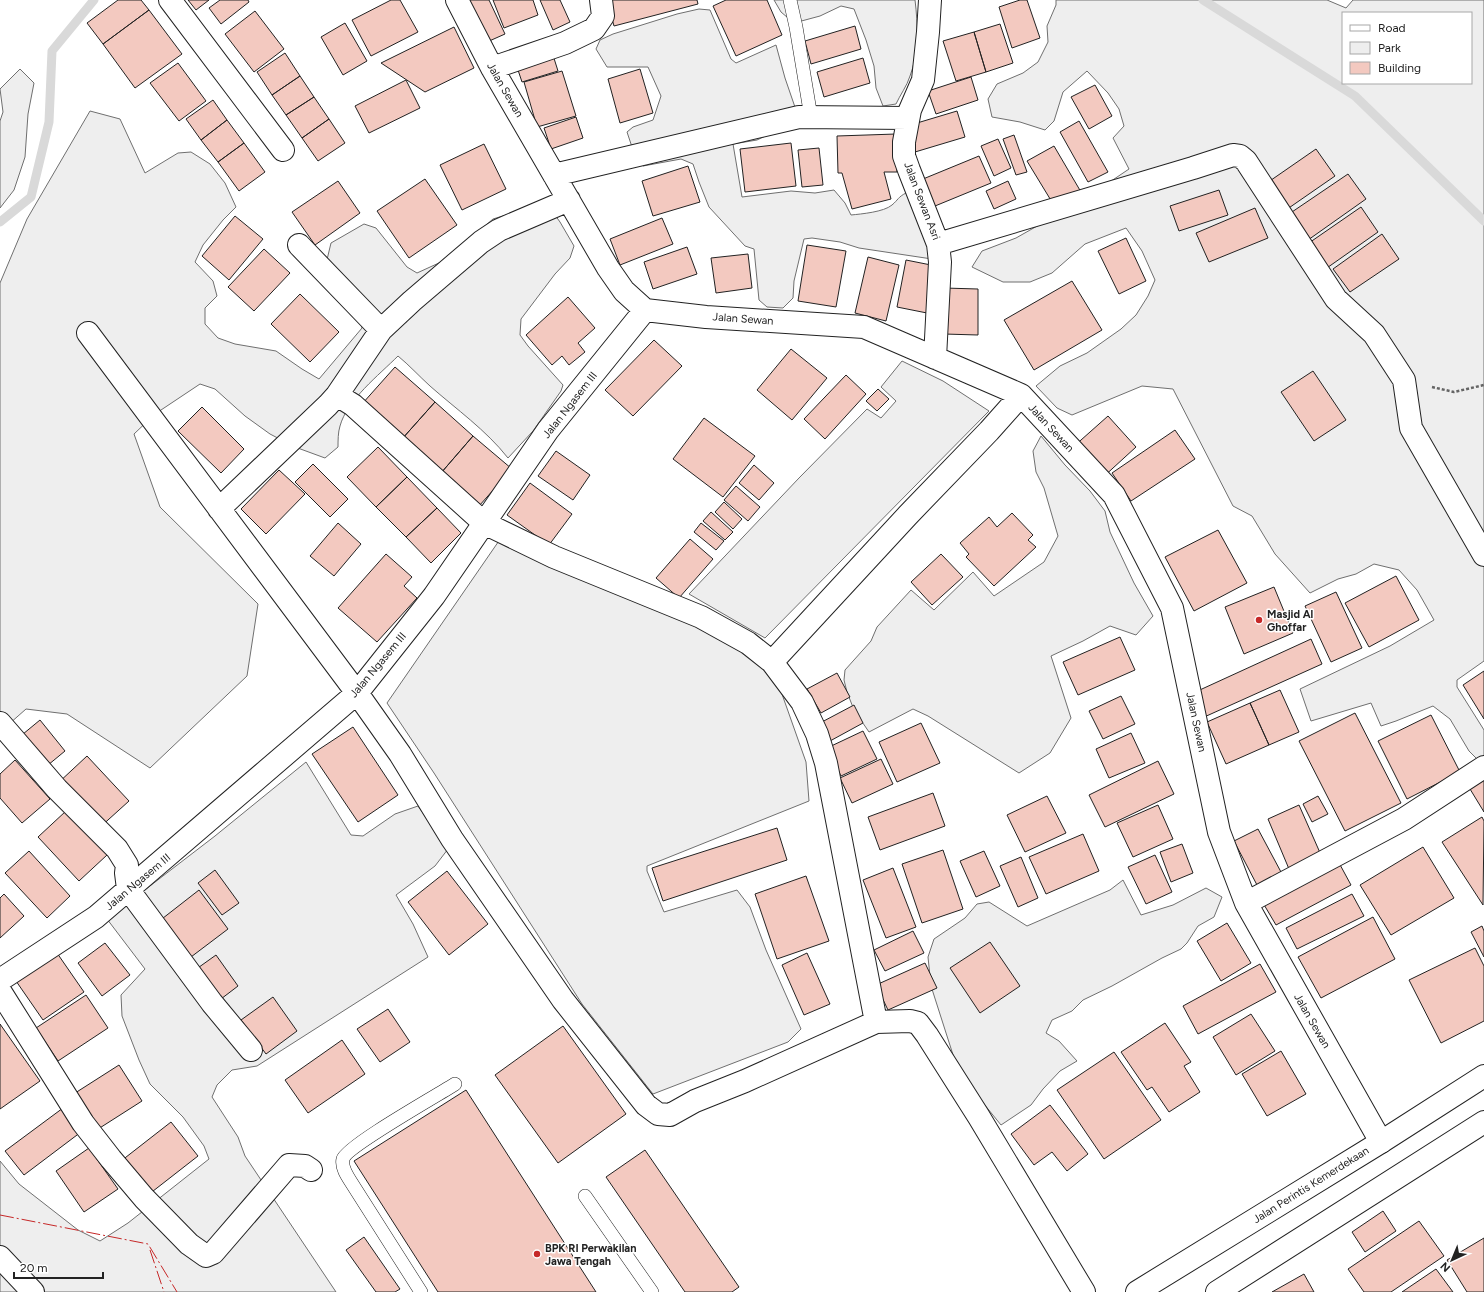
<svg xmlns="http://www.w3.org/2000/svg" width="1484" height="1292" font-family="Figtree,sans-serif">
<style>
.green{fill:#eee;stroke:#6f6f6f;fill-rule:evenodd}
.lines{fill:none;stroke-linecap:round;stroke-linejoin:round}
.stream{stroke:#d9d9d9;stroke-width:9}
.building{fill:#f3c9c0;stroke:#222}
.service-casing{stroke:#222;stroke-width:14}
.minor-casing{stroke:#222;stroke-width:24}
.trunk-casing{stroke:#222;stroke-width:24}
.path{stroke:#646464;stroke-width:2.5;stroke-dasharray:3 2;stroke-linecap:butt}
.service{stroke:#fff;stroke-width:13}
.minor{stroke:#fff;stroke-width:22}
.trunk{stroke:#fff;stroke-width:22}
.power{stroke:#c62828;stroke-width:1;stroke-dasharray:14 3 2 3;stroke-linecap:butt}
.poi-dot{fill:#c62828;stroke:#fff;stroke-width:1.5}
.labels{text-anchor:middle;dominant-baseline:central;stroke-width:3;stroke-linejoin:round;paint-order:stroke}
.street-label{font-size:11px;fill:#222;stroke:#fff}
.poi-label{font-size:11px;font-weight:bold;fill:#222;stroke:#fff;text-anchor:start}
</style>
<rect width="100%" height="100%" fill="#fff"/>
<path class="green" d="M 774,0 L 915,0 C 918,24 919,53 910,76 C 907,86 900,95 896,104 L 883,106 L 876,88 L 874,66 L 866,40 L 854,9 L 841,6 L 820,16 L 794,23 L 781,12 Z
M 1056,0 L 1327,0 L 1346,8 L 1353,0 L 1484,0 L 1484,661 L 1457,680 L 1457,687 L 1484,730 L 1484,759 L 1480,762 L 1469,751 L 1450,719 L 1433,706 L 1396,721 L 1381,726 L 1371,703 L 1311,721 L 1300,689 L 1390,646 L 1434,620 L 1417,590 L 1399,570 L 1374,564 L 1356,574 L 1338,579 L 1310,593 L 1275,554 L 1252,516 L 1233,506 L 1173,389 L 1142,386 L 1072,415 L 1057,408 L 1036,386 L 1060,366 L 1087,353 L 1121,329 L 1136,315 L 1148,296 L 1155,280 L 1142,251 L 1126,228 L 1085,244 L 1052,273 L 1030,282 L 1003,282 L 972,267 L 982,251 L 1016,238 L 1083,200 L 1129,169 L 1113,138 L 1124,126 L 1119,109 L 1108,93 L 1087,71 L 1063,92 L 1054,121 L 1045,130 L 1020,122 L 992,117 L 988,99 L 997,84 L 1023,73 L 1038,62 L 1048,42 L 1047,26 L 1056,5 ZM 1343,13 L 1471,13 L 1471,83 L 1343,83 Z
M 699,9 L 710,10 L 731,59 L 736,63 L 776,45 L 785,78 L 797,113 L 778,130 L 757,140 L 733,144 L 742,197 L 791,191 L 815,193 L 834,190 L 845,203 L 851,215 C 861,214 884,212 892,205 C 898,200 898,197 906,193 L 917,204 L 932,259 L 859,248 L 840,242 L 812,238 L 804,239 L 794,281 L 793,298 L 783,308 L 767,307 L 759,300 L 754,249 L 745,246 L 709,207 L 699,182 L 693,164 L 681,159 L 643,166 L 632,147 L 627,132 L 633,127 L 653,120 L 661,96 L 648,67 L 607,67 L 596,49 L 600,40 L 613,34 L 677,14 Z
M 20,69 L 34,83 L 28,114 L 25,157 L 14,190 L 0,208 L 0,121 L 3,112 L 0,89 Z
M 90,111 L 120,119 L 145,173 L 178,153 L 191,152 L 210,164 L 225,183 L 236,207 L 223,220 L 203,245 L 195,262 L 213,281 L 217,296 L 205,308 L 205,324 L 218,338 L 235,344 L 276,351 L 302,369 L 319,379 L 362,328 L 359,313 L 325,268 L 331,243 L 364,224 L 376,228 L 407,267 L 417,273 L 452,257 L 472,237 L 493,219 L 519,211 L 547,204 L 560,222 L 574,246 L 570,258 L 555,274 L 521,319 L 520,335 L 528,346 L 563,385 L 561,391 L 533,431 L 508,458 C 486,430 456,409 430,386 C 419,376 409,365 398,356 C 379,375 347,400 340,426 C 338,432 338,441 338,447 L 325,458 L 295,447 L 270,434 L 245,416 L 215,389 L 200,384 L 155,414 L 134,434 L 160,507 L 258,604 L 247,676 L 150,768 L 67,714 L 26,709 L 0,732 L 0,283 L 27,219 Z
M 902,361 L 943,381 L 989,411 L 765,638 L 689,594 L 799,478 L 867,409 L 881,418 L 896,401 L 881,387 Z
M 1041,436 L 1065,465 L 1090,491 L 1105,511 L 1110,532 L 1134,583 L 1153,616 L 1136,635 L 1110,626 L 1083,641 L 1051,656 L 1071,718 L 1050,753 L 1019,773 L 928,716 L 913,709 L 869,732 L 854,710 L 847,692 L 844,680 L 845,670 L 871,641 L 877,627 L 911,590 L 934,610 L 973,572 L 994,596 L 1044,562 L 1058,536 L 1044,488 L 1036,472 L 1033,451 Z
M 503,535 L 667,611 L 708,633 L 746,644 L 777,680 L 806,762 L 809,801 L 647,866 L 647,871 L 664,912 L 737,890 L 750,907 L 766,950 L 801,1029 L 788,1042 L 653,1094 L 582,1004 L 434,773 L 387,703 Z
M 306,762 L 351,835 L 363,836 L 395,814 L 418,806 L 448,849 L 435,866 L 396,895 L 413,924 L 428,957 L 257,1066 L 232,1070 L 217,1085 L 212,1097 L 238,1137 L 245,1156 L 336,1292 L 0,1292 L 0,1161 L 19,1184 L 78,1230 L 100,1241 L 128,1223 L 209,1159 L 204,1146 L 183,1117 L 150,1084 L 139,1060 L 122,1016 L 121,995 L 145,969 L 107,919 L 215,836 Z
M 1123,880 L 1141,915 L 1173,905 L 1206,888 L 1222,897 L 1214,917 L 1198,926 L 1187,943 L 1181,949 L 1162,958 L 1112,986 L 1083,1000 L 1072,1011 L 1052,1020 L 1046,1033 L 1059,1041 L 1077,1061 L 1060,1071 L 1043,1089 L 1031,1105 L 1001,1125 L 975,1093 L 955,1061 L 931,986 L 928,957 L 934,939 L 965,918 L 977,904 L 989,902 L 1027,926 L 1110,890 Z"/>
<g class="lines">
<path class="stream" d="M 1203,0 L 1355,96 L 1484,221
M 0,222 L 31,197 L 49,122 L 52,51 L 94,0"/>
</g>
<path class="building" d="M 118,0 L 141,0 L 149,10 L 103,44 L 87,23 Z
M 188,0 L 209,0 L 196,10 Z
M 220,0 L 248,0 L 249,2 L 221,24 L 209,8 Z
M 391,0 L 400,0 L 418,32 L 371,56 L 352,20 Z
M 468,0 L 489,0 L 505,34 L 487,42 Z
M 493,0 L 533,0 L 538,15 L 504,28 Z
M 540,0 L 560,0 L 570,22 L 553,30 Z
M 607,0 L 697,0 L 698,4 L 614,26 Z
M 726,0 L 767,0 L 782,35 L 736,56 L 713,6 Z
M 1020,0 L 1027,0 L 1040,38 L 1012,48 L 999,7 Z
M 149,10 L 182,54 L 135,88 L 103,44 Z
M 255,11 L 284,49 L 254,72 L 225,34 Z
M 345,23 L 367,61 L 343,75 L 321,37 Z
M 1000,24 L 1013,63 L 986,72 L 974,32 Z
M 855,26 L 861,49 L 811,64 L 805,41 Z
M 454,27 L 474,68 L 425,92 L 381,63 Z
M 974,32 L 986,72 L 956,81 L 943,41 Z
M 552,52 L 558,71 L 522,82 L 516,64 Z
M 285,53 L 300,76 L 272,95 L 257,72 Z
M 863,58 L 870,83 L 824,97 L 817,72 Z
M 178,63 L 206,101 L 179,121 L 150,83 Z
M 640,69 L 653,113 L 620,123 L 608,79 Z
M 562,71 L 576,116 L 537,127 L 524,82 Z
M 300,76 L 314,97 L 286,115 L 272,95 Z
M 971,77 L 978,100 L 936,114 L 928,91 Z
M 406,80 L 420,108 L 369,133 L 355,106 Z
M 1095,85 L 1112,116 L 1089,129 L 1071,97 Z
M 314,97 L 329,119 L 302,138 L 286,115 Z
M 213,100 L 227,120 L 201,140 L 186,119 Z
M 957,111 L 965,137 L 915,152 L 907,126 Z
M 576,117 L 583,138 L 551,149 L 544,128 Z
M 329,119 L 345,143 L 318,161 L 302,138 Z
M 227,120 L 244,143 L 218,162 L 201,140 Z
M 1079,121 L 1108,172 L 1088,182 L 1060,132 Z
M 896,134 L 897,172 L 884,172 L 891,199 L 852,209 L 842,173 L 838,173 L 837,136 Z
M 1014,135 L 1027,172 L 1016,175 L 1003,139 Z
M 998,139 L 1011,168 L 994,176 L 981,146 Z
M 244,143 L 265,172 L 239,191 L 218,162 Z
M 791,143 L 796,186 L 745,192 L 740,149 Z
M 484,144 L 506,189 L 462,210 L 440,165 Z
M 1054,146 L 1081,192 L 1055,207 L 1027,161 Z
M 819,148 L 823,185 L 802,187 L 798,150 Z
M 1316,149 L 1335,176 L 1283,212 L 1264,185 Z
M 979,156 L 991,183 L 935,206 L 923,179 Z
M 688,166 L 700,202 L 653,216 L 642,181 Z
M 1348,174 L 1366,199 L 1308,240 L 1289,214 Z
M 425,179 L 457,225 L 409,258 L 377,211 Z
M 338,181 L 360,213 L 315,245 L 292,212 Z
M 1008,181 L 1016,199 L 994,209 L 986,191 Z
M 1219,190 L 1228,215 L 1179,231 L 1170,206 Z
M 1361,207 L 1378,232 L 1324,270 L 1306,245 Z
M 1255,208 L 1268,238 L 1209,262 L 1196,233 Z
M 235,216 L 263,239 L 229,280 L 202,256 Z
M 662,218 L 673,244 L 620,265 L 610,239 Z
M 1382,234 L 1399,259 L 1350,292 L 1333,269 Z
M 1126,238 L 1146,281 L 1119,294 L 1098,251 Z
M 807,245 L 846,251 L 836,307 L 798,301 Z
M 687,247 L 697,274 L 653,289 L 644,262 Z
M 264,249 L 290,273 L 254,311 L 228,287 Z
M 748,254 L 752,288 L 716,293 L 711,258 Z
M 868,257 L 899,265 L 886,321 L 855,313 Z
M 906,260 L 936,266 L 927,313 L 897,307 Z
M 1072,281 L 1102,330 L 1034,370 L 1004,320 Z
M 944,288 L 978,289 L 978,335 L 944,334 Z
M 300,294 L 339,332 L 310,362 L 271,324 Z
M 568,297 L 595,328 L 578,343 L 585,352 L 569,365 L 562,356 L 552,365 L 526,335 Z
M 654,340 L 682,366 L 633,416 L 605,390 Z
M 791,349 L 827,378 L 792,420 L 757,390 Z
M 395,367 L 435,402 L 402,439 L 362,404 Z
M 1313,371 L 1346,420 L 1314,441 L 1281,392 Z
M 846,375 L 866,394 L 825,439 L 804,419 Z
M 878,389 L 889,399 L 877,411 L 866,401 Z
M 435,402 L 473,436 L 441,473 L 402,439 Z
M 202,407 L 244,449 L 221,473 L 178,431 Z
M 1108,416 L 1136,447 L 1101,479 L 1072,448 Z
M 704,418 L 755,456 L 723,497 L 673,459 Z
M 1175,430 L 1195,459 L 1131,501 L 1112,473 Z
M 473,436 L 512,469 L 479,506 L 441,473 Z
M 378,447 L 407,477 L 376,507 L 347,477 Z
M 556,451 L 590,475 L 573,500 L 538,476 Z
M 313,464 L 348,499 L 330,517 L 295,482 Z
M 754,465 L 774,483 L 759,500 L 739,483 Z
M 279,470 L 305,494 L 266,534 L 241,509 Z
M 407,477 L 437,508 L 406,537 L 376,507 Z
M 530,483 L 572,514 L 549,545 L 507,515 Z
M 736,486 L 760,507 L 748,521 L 724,500 Z
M 724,502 L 742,519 L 733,529 L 715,512 Z
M 437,508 L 461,533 L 431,563 L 406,537 Z
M 711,512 L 733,532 L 725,540 L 703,521 Z
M 1012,513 L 1033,535 L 1028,540 L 1036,547 L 994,586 L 966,557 L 969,554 L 960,543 L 989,517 L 997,527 Z
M 338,523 L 361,544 L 334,576 L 310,556 Z
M 701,523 L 724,541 L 716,550 L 694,532 Z
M 1218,530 L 1247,583 L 1194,611 L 1165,557 Z
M 690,539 L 713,559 L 679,598 L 656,578 Z
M 386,554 L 412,577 L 404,586 L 417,598 L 377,642 L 338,608 Z
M 941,554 L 963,577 L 932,605 L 911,582 Z
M 1396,576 L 1419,620 L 1369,647 L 1345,603 Z
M 1274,587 L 1293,633 L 1244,654 L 1225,607 Z
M 1336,592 L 1362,648 L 1331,662 L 1305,606 Z
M 1120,637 L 1135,670 L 1078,695 L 1063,662 Z
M 1311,639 L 1322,664 L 1202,718 L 1191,694 Z
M 1484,671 L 1484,719 L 1463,685 Z
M 837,673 L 850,697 L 821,713 L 807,689 Z
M 1280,690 L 1299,732 L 1269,745 L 1250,703 Z
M 1121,696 L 1135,724 L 1103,739 L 1089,711 Z
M 1250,703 L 1269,745 L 1226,764 L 1207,722 Z
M 854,705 L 863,723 L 830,741 L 820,723 Z
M 1355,713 L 1401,803 L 1345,831 L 1299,741 Z
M 1431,715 L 1460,772 L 1407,799 L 1378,741 Z
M 40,720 L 65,751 L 42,770 L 17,739 Z
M 921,723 L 940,763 L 897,782 L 879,742 Z
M 353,727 L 398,795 L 358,822 L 312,754 Z
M 863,731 L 877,759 L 841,776 L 827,748 Z
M 1131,733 L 1145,763 L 1109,778 L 1096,749 Z
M 87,756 L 129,801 L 98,829 L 57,784 Z
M 881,759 L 893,784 L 852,803 L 840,778 Z
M 15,760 L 50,799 L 22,823 L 0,798 L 0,774 Z
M 1158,761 L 1174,794 L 1105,827 L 1089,795 Z
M 1484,780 L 1484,812 L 1470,789 Z
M 933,793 L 945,826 L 880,850 L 868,817 Z
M 1047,796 L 1066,833 L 1025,852 L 1007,815 Z
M 1318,796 L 1328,814 L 1312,822 L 1303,804 Z
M 1158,805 L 1173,839 L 1133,857 L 1117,823 Z
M 1299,805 L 1321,855 L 1289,869 L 1268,819 Z
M 66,811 L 107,855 L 79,881 L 38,837 Z
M 1482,817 L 1484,821 L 1483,905 L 1442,842 Z
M 777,828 L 787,860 L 663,901 L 652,868 Z
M 1258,829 L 1281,872 L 1257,885 L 1234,841 Z
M 1083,834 L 1099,871 L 1046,894 L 1029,857 Z
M 1182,844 L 1193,873 L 1171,882 L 1160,852 Z
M 1423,847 L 1454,898 L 1391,935 L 1360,885 Z
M 943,850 L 963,909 L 922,923 L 902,864 Z
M 29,851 L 70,896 L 47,918 L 5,873 Z
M 984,851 L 1000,886 L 976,897 L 960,861 Z
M 1155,855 L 1172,892 L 1146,904 L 1128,867 Z
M 1021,857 L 1038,898 L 1018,907 L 1000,866 Z
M 1338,861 L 1351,885 L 1276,925 L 1263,903 Z
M 893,868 L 916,927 L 886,938 L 863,880 Z
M 215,870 L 239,903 L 222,915 L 198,883 Z
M 447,871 L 488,924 L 449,955 L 408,902 Z
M 806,876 L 829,941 L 777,959 L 755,894 Z
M 199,890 L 228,929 L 187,960 L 158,922 Z
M 4,894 L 24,916 L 0,938 L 0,898 Z
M 1352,894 L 1364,916 L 1297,949 L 1286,928 Z
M 1373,917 L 1395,959 L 1321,998 L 1298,957 Z
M 1227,923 L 1251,963 L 1221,981 L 1197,941 Z
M 1482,926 L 1484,931 L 1484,957 L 1471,932 Z
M 913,931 L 924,953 L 885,971 L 874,950 Z
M 990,942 L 1020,986 L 980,1013 L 950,968 Z
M 105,943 L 130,975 L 102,996 L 78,963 Z
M 1475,948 L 1484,966 L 1484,1021 L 1441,1043 L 1409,980 Z
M 57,953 L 84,992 L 43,1020 L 16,981 Z
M 807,953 L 830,1004 L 804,1015 L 782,965 Z
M 216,955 L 238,986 L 217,1002 L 195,970 Z
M 925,963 L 937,988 L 888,1010 L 876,985 Z
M 1260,964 L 1276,992 L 1198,1034 L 1183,1006 Z
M 86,995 L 108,1028 L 58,1061 L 36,1028 Z
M 273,997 L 297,1031 L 266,1054 L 241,1020 Z
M 388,1009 L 410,1042 L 380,1062 L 357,1029 Z
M 1251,1014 L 1275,1051 L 1236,1075 L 1213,1037 Z
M 1165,1023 L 1191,1062 L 1184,1066 L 1200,1092 L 1169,1112 L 1152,1087 L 1147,1090 L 1121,1052 Z
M 0,1024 L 40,1081 L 0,1109 Z
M 563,1026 L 626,1114 L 558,1163 L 495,1075 Z
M 342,1040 L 365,1074 L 308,1113 L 285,1080 Z
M 1281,1051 L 1306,1094 L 1267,1116 L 1242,1074 Z
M 1114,1052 L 1161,1120 L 1104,1159 L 1057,1090 Z
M 119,1065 L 142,1101 L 95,1131 L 72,1095 Z
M 466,1090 L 596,1292 L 438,1292 L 354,1161 Z
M 1050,1105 L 1088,1154 L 1067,1171 L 1052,1152 L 1034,1165 L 1011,1134 Z
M 63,1108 L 81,1132 L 24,1175 L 5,1151 Z
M 171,1122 L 198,1156 L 148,1195 L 121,1161 Z
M 89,1148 L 118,1189 L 84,1212 L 56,1171 Z
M 645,1150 L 739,1287 L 732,1292 L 685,1292 L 606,1177 Z
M 1383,1211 L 1396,1231 L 1365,1252 L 1352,1232 Z
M 1419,1221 L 1444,1256 L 1391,1292 L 1364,1292 L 1348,1269 Z
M 364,1237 L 400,1289 L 395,1292 L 376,1292 L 346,1250 Z
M 1484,1238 L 1484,1292 L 1467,1292 L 1447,1260 Z
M 1436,1269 L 1453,1292 L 1402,1292 Z
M 1304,1274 L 1314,1292 L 1272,1292 Z"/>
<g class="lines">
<g class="service-casing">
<path id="service" d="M 790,0 L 796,27 L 811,117
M 585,1196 L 652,1292
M 421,1292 L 351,1182 C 347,1176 341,1167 343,1159 C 347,1146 438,1095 455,1084"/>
</g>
<g class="minor-casing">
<path id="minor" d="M 170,0 L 283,150
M 457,0 L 492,68 L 608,268 L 624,291 L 645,310 L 706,317 L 864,327 L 1021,395 L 1114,495 L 1172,608 L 1219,832 L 1246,903 L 1381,1142
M 930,0 L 928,32 L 923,80 L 910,110 L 904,142 L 904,156 L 909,170 L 938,244 L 940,262 L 935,358
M 492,68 L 565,43 L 594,29 L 603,16 L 601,0
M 554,175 L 799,117 L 908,118
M 938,244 L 1193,168 L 1233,155 L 1240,156 L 1246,161 L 1336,299 L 1374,334 L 1404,380 L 1411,428 L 1484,555
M 299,245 L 381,330 L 412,301 L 481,242 L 499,230 L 569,200
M 88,333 L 357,693 L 400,754 L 452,839 L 563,1000 L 646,1105 L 658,1114 L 670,1115 L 695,1101 L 745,1081 L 876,1022 L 910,1021 L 918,1023 L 927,1035 L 979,1117 L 1084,1292
M 337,395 L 353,405 L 484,523 L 554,557 L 701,617 L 748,643 L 772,662 L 802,702 L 817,734 L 826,763 L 876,1022
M 219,509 L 328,405 L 337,395 L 381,330
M 772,662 L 908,515 L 989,431 L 1021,395
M 0,723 L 57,789 L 117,849 L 127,865 L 126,873 L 128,889 L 212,1003 L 251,1050
M 1246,903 L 1404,819 L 1484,767
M 0,980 L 96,917 L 357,693 L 434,596 L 548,430 L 645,310
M 0,991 L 83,1123 L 111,1159 L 144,1198 L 189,1244 L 206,1256 L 213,1253 L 289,1165 L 305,1166 L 311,1170
M 0,1257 L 33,1292"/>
</g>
<g class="trunk-casing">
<path id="trunk" d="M 1137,1292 L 1381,1142 L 1484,1076
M 1217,1292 L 1484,1122"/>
</g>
<path class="path" d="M 1432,387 L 1454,392 L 1484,385"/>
<use href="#service" class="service"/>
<use href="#minor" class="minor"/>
<use href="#trunk" class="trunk"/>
<path class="power" d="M 0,1215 L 148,1244 L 177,1292
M 150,1250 L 164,1292"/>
</g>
<g class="poi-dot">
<circle cx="1259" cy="620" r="4"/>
<circle cx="537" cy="1254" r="4"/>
</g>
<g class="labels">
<g class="street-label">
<text transform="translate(505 90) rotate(60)">Jalan Sewan</text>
<text transform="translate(922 201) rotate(69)">Jalan Sewan Asri</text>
<text transform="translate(743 319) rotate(4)">Jalan Sewan</text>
<text transform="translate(570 405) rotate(-52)">Jalan Ngasem III</text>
<text transform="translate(1051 428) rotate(47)">Jalan Sewan</text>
<text transform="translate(378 665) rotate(-50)">Jalan Ngasem III</text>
<text transform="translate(1196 722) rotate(78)">Jalan Sewan</text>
<text transform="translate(138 882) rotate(-40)">Jalan Ngasem III</text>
<text transform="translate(1312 1021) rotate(60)">Jalan Sewan</text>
<text transform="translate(1311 1185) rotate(-32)">Jalan Perintis Kemerdekaan</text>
</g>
<g class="poi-label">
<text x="1267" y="614">Masjid Al<tspan x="1267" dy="13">Ghoffar</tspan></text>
<text x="545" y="1248">BPK RI Perwakilan<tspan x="545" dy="13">Jawa Tengah</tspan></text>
</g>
</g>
<rect x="1342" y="12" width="130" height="72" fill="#ffffff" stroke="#a7a7a7"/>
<rect x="1350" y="25" width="20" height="6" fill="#ffffff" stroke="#a7a7a7"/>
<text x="1378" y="32" font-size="12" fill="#222222">Road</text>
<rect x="1350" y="42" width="20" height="12" fill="#eeeeee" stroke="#a7a7a7"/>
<text x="1378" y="52" font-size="12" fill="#222222">Park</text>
<rect x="1350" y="62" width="20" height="12" fill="#f3c9c0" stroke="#a7a7a7"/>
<text x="1378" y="72" font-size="12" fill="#222222">Building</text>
<g transform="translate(1452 1260) rotate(224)" stroke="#ffffff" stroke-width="3" paint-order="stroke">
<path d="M0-3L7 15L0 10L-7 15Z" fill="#222222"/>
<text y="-6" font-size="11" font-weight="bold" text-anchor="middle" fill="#222222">N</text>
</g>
<path d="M14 1272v6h89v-6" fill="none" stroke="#222222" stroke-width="2"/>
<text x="20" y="1272" font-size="12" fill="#222222" stroke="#ffffff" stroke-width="3" paint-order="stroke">20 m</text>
</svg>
